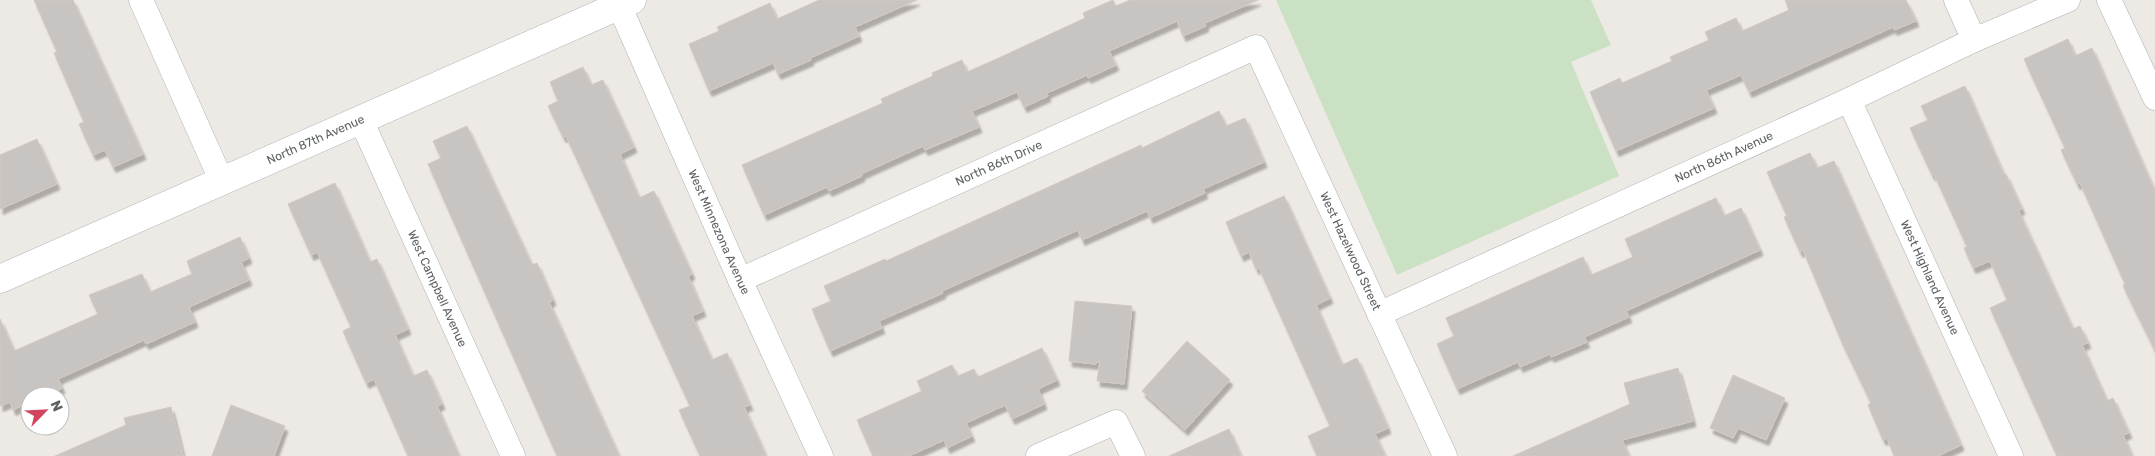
<svg xmlns="http://www.w3.org/2000/svg" width="2155" height="456" font-family="Rubik,sans-serif">
<style>
.green{fill:#cbe1c4}
.building{fill:#c8c4c1;stroke:#d1c9c3;filter:url(#shadow)}
.lines{fill:none;stroke-linecap:round;stroke-linejoin:round}
.street-casing{stroke:#afb3b5;stroke-width:25}
.secondary-casing{stroke:#afb3b5;stroke-width:29}
.street{stroke:#fff;stroke-width:24}
.secondary{stroke:#fff;stroke-width:28}
.labels{text-anchor:middle;dominant-baseline:central;stroke-width:4;stroke-linejoin:round;paint-order:stroke}
.street-label{font-size:12px;fill:#5c6163;stroke:#fff}
</style>
<defs>
<filter id="shadow"><feDropShadow dx="3" dy="5.5" stdDeviation="1" flood-color="#0004"/></filter>
</defs>
<rect width="100%" height="100%" fill="#ede9e4"/>
<path class="green" d="M 1276,0 L 1591,0 L 1611,45 L 1571,62 L 1619,176 L 1397,275 Z"/>
<path class="building" d="M 34,0 L 73,0 L 143,154 L 113,167 L 105,150 L 93,155 L 79,124 L 84,122 L 54,53 L 57,52 Z
M 819,0 L 917,0 L 855,27 L 859,36 L 810,58 L 811,60 L 778,74 L 773,63 L 709,91 L 689,44 L 719,31 L 717,27 L 770,3 L 777,19 Z
M 1113,0 L 1116,6 L 1130,0 L 1258,0 L 1205,23 L 1206,26 L 1183,36 L 1177,21 L 1109,51 L 1116,65 L 1088,78 L 1087,75 L 1047,93 L 1048,96 L 1024,107 L 1017,92 L 972,111 L 979,127 L 925,150 L 923,146 L 861,174 L 862,176 L 829,191 L 827,187 L 764,215 L 742,165 L 883,103 L 881,99 L 933,76 L 932,73 L 962,60 L 967,72 L 1001,57 L 1085,18 L 1083,13 Z
M 1785,0 L 1906,0 L 1916,21 L 1894,30 L 1893,27 L 1749,92 L 1741,75 L 1706,90 L 1714,108 L 1616,151 L 1590,92 L 1620,78 L 1622,83 L 1672,61 L 1670,57 L 1709,40 L 1705,32 L 1736,18 L 1742,31 L 1789,10 Z
M 2068,39 L 2075,56 L 2092,48 L 2155,192 L 2155,351 L 2123,286 L 2125,284 L 2080,183 L 2077,184 L 2061,150 L 2065,148 L 2024,59 Z
M 583,67 L 591,85 L 603,80 L 634,147 L 620,154 L 639,198 L 654,191 L 692,274 L 688,276 L 703,311 L 692,316 L 712,360 L 727,353 L 750,405 L 744,407 L 766,456 L 700,456 L 679,410 L 690,406 L 566,136 L 563,137 L 548,106 L 558,101 L 550,82 Z
M 1965,86 L 2004,175 L 2006,174 L 2022,209 L 2018,210 L 2073,329 L 2080,326 L 2088,343 L 2082,345 L 2107,401 L 2113,398 L 2129,433 L 2123,435 L 2132,456 L 2057,456 L 1990,308 L 2007,300 L 1990,261 L 1973,268 L 1964,248 L 1967,247 L 1934,174 L 1932,175 L 1910,128 L 1928,120 L 1921,106 Z
M 1219,111 L 1226,126 L 1245,118 L 1264,162 L 1203,189 L 1205,193 L 1150,218 L 1147,211 L 1082,240 L 1078,230 L 942,291 L 943,293 L 879,321 L 882,328 L 830,351 L 812,309 L 831,301 L 824,286 L 885,259 L 886,261 L 1141,145 L 1142,148 Z
M 467,126 L 532,265 L 537,263 L 553,300 L 549,302 L 619,456 L 557,456 L 428,164 L 441,158 L 433,141 Z
M 37,139 L 57,184 L 0,209 L 0,155 Z
M 1810,153 L 1817,168 L 1834,161 L 1961,445 L 1938,456 L 1894,456 L 1887,438 L 1883,440 L 1868,405 L 1871,403 L 1843,345 L 1803,250 L 1800,252 L 1784,217 L 1787,216 L 1767,172 Z
M 335,183 L 370,262 L 377,259 L 408,329 L 395,335 L 413,376 L 427,370 L 442,404 L 437,406 L 459,456 L 408,456 L 374,379 L 366,383 L 343,331 L 351,327 L 317,252 L 311,255 L 288,204 Z
M 1284,196 L 1330,298 L 1316,305 L 1342,365 L 1357,358 L 1388,428 L 1375,434 L 1385,456 L 1317,456 L 1308,436 L 1330,426 L 1259,268 L 1256,269 L 1249,252 L 1241,256 L 1226,222 Z
M 1716,198 L 1724,216 L 1741,208 L 1760,250 L 1626,311 L 1629,317 L 1584,337 L 1587,342 L 1551,357 L 1550,354 L 1520,367 L 1518,362 L 1457,389 L 1437,344 L 1454,336 L 1446,318 L 1583,257 L 1591,275 L 1633,257 L 1625,239 Z
M 240,237 L 249,258 L 241,262 L 249,280 L 189,307 L 195,322 L 146,344 L 144,340 L 58,379 L 62,388 L 45,396 L 30,396 L 30,402 L 13,410 L 10,402 L 0,406 L 0,319 L 14,351 L 98,314 L 89,295 L 142,274 L 150,292 L 192,274 L 187,261 Z
M 1075,301 L 1132,306 L 1124,384 L 1097,381 L 1100,361 L 1095,364 L 1069,361 Z
M 1187,341 L 1230,380 L 1185,430 L 1142,391 Z
M 1042,348 L 1057,380 L 1038,389 L 1044,404 L 1012,419 L 1005,405 L 966,423 L 972,436 L 947,448 L 944,440 L 909,456 L 873,456 L 857,420 L 922,391 L 917,381 L 952,365 L 958,376 L 974,369 L 978,377 Z
M 1678,368 L 1693,421 L 1622,440 L 1629,456 L 1513,456 L 1630,404 L 1624,383 Z
M 1733,375 L 1785,398 L 1766,440 L 1738,428 L 1733,438 L 1710,428 Z
M 231,405 L 285,426 L 274,456 L 212,456 Z
M 171,407 L 183,456 L 55,456 L 126,425 L 124,418 Z
M 1229,429 L 1241,456 L 1169,456 Z"/>
<g class="lines">
<g class="street-casing">
<g id="street">
<path d="M 141,0 L 222,182"/>
<path d="M 1956,0 L 1974,40"/>
<path d="M 2109,0 L 2155,98"/>
<path id="s1" d="M 619,5 L 740,280 L 821,456"/>
<path id="s2" d="M 1849,100 L 2011,456"/>
<path id="s3" d="M 361,120 L 513,456"/>
<path id="s4" d="M 740,280 L 1256,47 L 1445,456"/>
<path id="s5" d="M 1379,314 L 1849,100 L 1974,40 L 2068,0"/>
<path d="M 1038,456 L 1116,422 L 1133,456"/>
</g>
</g>
<g class="secondary-casing">
<g id="secondary">
<path id="s6" d="M 0,279 L 632,0"/>
</g>
</g>
<use href="#street" class="street"/>
<use href="#secondary" class="secondary"/>
</g>
<g class="labels">
<g class="street-label">
<text stroke="none"><textPath href="#s6" startOffset="345">North 87th Avenue</textPath></text>
<text stroke="none"><textPath href="#s5" startOffset="379">North 86th Avenue</textPath></text>
<text stroke="none"><textPath href="#s4" startOffset="284">North 86th Drive</textPath></text>
<text stroke="none"><textPath href="#s1" startOffset="248">West Minnezona Avenue</textPath></text>
<text stroke="none"><textPath href="#s4" startOffset="791">West Hazelwood Street</textPath></text>
<text stroke="none"><textPath href="#s2" startOffset="195">West Highland Avenue</textPath></text>
<text stroke="none"><textPath href="#s3" startOffset="185">West Campbell Avenue</textPath></text>
</g>
</g>
<g transform="translate(45 411) rotate(66)"><circle r="24" fill="#ffffff" stroke="#bec0c1"/>
<path d="M0-4L9 19L0 12L-9 19Z" fill="#d2455e"/>
<text y="-8" font-size="14" font-weight="bold" text-anchor="middle" fill="#5c6163">N</text>
</g>
</svg>
